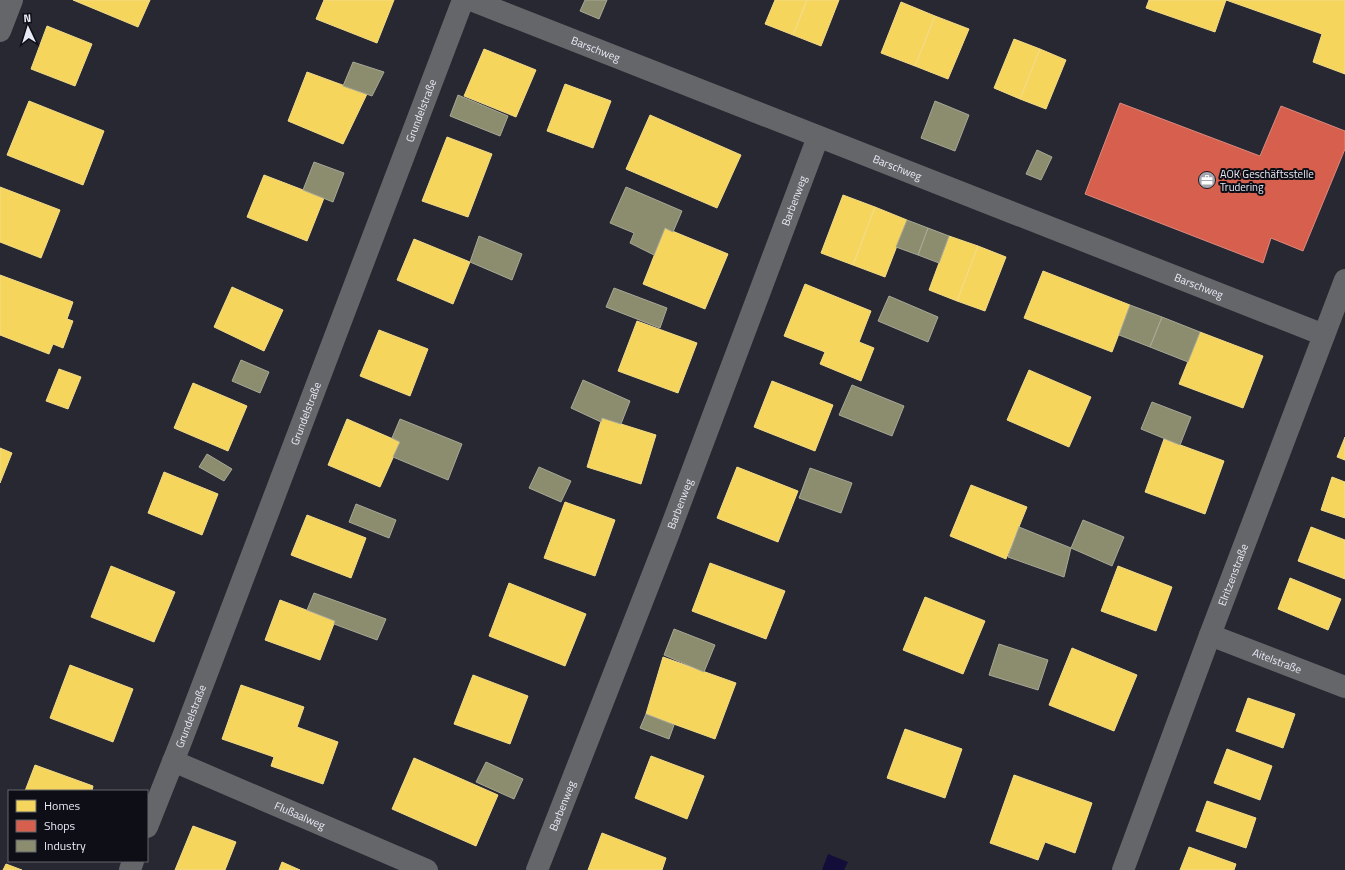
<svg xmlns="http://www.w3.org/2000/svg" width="1345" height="870" font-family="'Titillium Web',sans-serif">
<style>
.water{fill:#130d3a}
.homes{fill:#f6d55c;stroke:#f2db8a}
.shops{fill:#d6604d;stroke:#db897f}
.industry{fill:#8c8c6e;stroke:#a8a896}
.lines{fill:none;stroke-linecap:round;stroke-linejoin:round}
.minor{stroke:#65666a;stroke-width:22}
.labels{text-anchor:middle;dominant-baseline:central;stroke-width:4;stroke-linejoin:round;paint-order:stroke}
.street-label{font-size:11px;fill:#e8eaf5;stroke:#0d0e16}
.poi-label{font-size:11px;fill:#e8eaf5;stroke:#0d0e16;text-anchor:start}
</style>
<rect width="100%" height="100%" fill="#272831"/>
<path class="water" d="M 828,854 L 848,862 L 844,870 L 822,870 Z"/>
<path class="homes" d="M 73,0 L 150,0 L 138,27 Z
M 324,0 L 394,0 L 377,43 L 316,19 Z
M 775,0 L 807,0 L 793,35 L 765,24 Z
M 807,0 L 839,0 L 821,46 L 793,35 Z
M 1149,0 L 1345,0 L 1345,74 L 1313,62 L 1322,34 L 1226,0 L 1215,32 L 1146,8 Z
M 901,2 L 935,16 L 915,66 L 881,53 Z
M 935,16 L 969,29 L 948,79 L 915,66 Z
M 47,26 L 92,44 L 75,86 L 31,69 Z
M 1014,39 L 1040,49 L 1020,99 L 994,88 Z
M 484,49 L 536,70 L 516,117 L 464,96 Z
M 1040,49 L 1066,60 L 1046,109 L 1020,99 Z
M 307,72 L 367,94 L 343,144 L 288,121 Z
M 565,84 L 611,101 L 593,148 L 547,131 Z
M 29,101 L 104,131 L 83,185 L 7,155 Z
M 650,115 L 741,155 L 717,208 L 626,169 Z
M 447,137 L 492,154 L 468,217 L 422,201 Z
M 264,175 L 324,198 L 307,241 L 247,217 Z
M 0,187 L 60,210 L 41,258 L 0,242 Z
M 843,195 L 875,207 L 853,265 L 821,253 Z
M 875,207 L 907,220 L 885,277 L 853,265 Z
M 665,228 L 728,254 L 705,309 L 643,284 Z
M 949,236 L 978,246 L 957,301 L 929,290 Z
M 414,239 L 470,262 L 453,304 L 397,280 Z
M 978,246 L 1006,257 L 985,311 L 957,301 Z
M 1043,271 L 1130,305 L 1112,352 L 1024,318 Z
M 0,275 L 73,302 L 67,319 L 73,321 L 63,348 L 53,344 L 49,354 L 0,335 Z
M 805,284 L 871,311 L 859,342 L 874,348 L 861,381 L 820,364 L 825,352 L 784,336 Z
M 232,287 L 283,310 L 264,351 L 214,327 Z
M 637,321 L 697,343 L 678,393 L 618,371 Z
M 379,330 L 428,349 L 410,396 L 360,376 Z
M 1200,332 L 1263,356 L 1243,408 L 1179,384 Z
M 59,369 L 81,377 L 68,409 L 46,401 Z
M 1029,370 L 1091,397 L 1069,447 L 1007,420 Z
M 772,381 L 833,405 L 815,451 L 754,427 Z
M 193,383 L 247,406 L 228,451 L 174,428 Z
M 602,418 L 656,435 L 641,484 L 587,467 Z
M 347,419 L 400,442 L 380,487 L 328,465 Z
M 1345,437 L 1345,460 L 1337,457 Z
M 1164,439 L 1224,461 L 1205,514 L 1145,492 Z
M 0,448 L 12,453 L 0,483 Z
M 737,467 L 798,491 L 778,542 L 717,518 Z
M 164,472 L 218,494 L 202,535 L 148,513 Z
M 1332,477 L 1345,482 L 1345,518 L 1321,510 Z
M 971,485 L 1027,507 L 1006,559 L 950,536 Z
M 565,502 L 615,520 L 595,576 L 544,558 Z
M 307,515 L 366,538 L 351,578 L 291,555 Z
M 1311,527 L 1345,540 L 1345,579 L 1298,561 Z
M 710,563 L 785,591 L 766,639 L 692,611 Z
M 111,566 L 175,592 L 154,642 L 91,617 Z
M 1118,566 L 1172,587 L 1156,631 L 1101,611 Z
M 1290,578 L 1341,599 L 1328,630 L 1278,609 Z
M 509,583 L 586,614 L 565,666 L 489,636 Z
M 925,597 L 985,621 L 963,674 L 903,650 Z
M 280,600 L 335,621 L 320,660 L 265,640 Z
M 1072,648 L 1137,675 L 1114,731 L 1049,705 Z
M 663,657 L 736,683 L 715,739 L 646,714 Z
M 70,665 L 133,689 L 113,742 L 50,718 Z
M 473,675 L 528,696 L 510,744 L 454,724 Z
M 241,685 L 304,707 L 297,727 L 338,742 L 323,784 L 271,766 L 274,757 L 222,739 Z
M 1248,698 L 1295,714 L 1283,748 L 1236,731 Z
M 905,729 L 962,749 L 945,798 L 887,778 Z
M 1227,749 L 1272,766 L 1260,800 L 1214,783 Z
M 651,756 L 704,776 L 687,819 L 635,798 Z
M 414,758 L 498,795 L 476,846 L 392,809 Z
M 35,765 L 93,786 L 92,791 L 25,791 Z
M 1014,775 L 1092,803 L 1075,853 L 1045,842 L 1038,860 L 990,843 Z
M 1207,801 L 1256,818 L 1246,848 L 1196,831 Z
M 193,826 L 236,842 L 225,870 L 175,870 Z
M 602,833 L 666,858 L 662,870 L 588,870 Z
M 1189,847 L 1236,864 L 1234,870 L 1180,870 Z
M 282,862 L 300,870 L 279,870 Z
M 6,864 L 22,870 L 3,870 Z"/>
<path class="shops" d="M 1120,103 L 1260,156 L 1281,106 L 1345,131 L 1345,149 L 1303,251 L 1271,238 L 1263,263 L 1085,194 Z"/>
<path class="industry" d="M 585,0 L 607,0 L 599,19 L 580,11 Z
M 353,62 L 384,72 L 372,96 L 343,86 Z
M 458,95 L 508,116 L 500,136 L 450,116 Z
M 935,101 L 969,115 L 955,151 L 921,138 Z
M 1037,150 L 1052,157 L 1041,180 L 1026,174 Z
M 314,162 L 344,173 L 333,202 L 303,190 Z
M 626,187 L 682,211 L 673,232 L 665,228 L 654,255 L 630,243 L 634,233 L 610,223 Z
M 907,220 L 928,228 L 918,255 L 896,247 Z
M 928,228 L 949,236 L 939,263 L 918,255 Z
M 479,236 L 522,254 L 512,280 L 470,262 Z
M 614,288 L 667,308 L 660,328 L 606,307 Z
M 889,296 L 938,317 L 928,342 L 878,321 Z
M 1130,305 L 1162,317 L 1150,347 L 1119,335 Z
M 1162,317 L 1200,332 L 1188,362 L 1150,347 Z
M 241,360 L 269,372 L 260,393 L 232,381 Z
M 583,380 L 630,401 L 621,424 L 602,418 L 601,422 L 571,408 Z
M 852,385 L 904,406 L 892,436 L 839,415 Z
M 1152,402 L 1191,417 L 1180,445 L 1141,429 Z
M 400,419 L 462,444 L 448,480 L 393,457 L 400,442 L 392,438 Z
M 207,454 L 232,469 L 224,481 L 199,467 Z
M 539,467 L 571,481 L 561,502 L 529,488 Z
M 810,468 L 852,483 L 841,513 L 799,498 Z
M 356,504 L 396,520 L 389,538 L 349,522 Z
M 1083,520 L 1124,537 L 1112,566 L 1071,548 Z
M 1019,527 L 1071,548 L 1064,577 L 1008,557 Z
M 314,593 L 386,619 L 377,640 L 334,624 L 335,621 L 307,610 Z
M 674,629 L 715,645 L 704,672 L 664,655 Z
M 999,644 L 1048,660 L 1038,690 L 989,675 Z
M 646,714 L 674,725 L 669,739 L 640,728 Z
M 486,762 L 523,779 L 514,799 L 476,782 Z"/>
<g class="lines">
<g class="minor">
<path id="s1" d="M 471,0 L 1324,335"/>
<path d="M 0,31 L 12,0"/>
<path id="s2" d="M 1210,635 L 1345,687"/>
<path id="s3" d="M 173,761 L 427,870"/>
<path id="s4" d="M 147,827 L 182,739 L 463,0"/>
<path d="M 130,870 L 133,861"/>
<path id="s5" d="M 537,870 L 667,538 L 818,137"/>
<path id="s6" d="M 1123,870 L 1210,635 L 1345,280"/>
</g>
</g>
<defs>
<g id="office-disc" transform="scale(0.9)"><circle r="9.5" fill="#a4a6b0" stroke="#0d0e16"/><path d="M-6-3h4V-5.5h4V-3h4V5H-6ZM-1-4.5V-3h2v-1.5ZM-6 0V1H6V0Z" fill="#fff"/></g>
</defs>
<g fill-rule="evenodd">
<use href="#office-disc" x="1207" y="180"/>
</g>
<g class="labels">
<g class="street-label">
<text stroke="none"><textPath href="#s1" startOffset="134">Barschweg</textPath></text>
<text stroke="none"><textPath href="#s4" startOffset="767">Grundelstraße</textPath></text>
<text stroke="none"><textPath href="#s1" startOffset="458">Barschweg</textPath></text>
<text stroke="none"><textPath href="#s5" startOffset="717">Barbenweg</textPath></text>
<text stroke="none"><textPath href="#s1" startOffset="782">Barschweg</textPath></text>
<text stroke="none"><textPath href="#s4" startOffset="443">Grundelstraße</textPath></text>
<text stroke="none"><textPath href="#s5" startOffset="393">Barbenweg</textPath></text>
<text stroke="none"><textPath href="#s6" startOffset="315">Elritzenstraße</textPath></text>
<text stroke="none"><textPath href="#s2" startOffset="72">Aitelstraße</textPath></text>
<text stroke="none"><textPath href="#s4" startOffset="119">Grundelstraße</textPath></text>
<text stroke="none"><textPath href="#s5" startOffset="69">Barbenweg</textPath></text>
<text stroke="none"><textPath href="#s3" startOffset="138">Flußaalweg</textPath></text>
</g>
<g class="poi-label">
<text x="1220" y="174">AOK Geschäftsstelle<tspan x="1220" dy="13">Trudering</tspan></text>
</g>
</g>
<rect x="8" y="790" width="140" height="72" fill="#0d0e16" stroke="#65666f"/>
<rect x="16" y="800" width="20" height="12" fill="#f6d55c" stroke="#65666f"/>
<text x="44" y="810" font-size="12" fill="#e8eaf5">Homes</text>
<rect x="16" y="820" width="20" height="12" fill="#d6604d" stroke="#65666f"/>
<text x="44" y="830" font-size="12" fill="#e8eaf5">Shops</text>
<rect x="16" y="840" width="20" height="12" fill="#8c8c6e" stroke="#65666f"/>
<text x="44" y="850" font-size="12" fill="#e8eaf5">Industry</text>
<g transform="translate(28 28) rotate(356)" stroke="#0d0e16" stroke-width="3" paint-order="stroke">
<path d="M0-3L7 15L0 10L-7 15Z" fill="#e8eaf5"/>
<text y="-6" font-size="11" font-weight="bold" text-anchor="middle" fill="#e8eaf5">N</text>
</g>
</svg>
